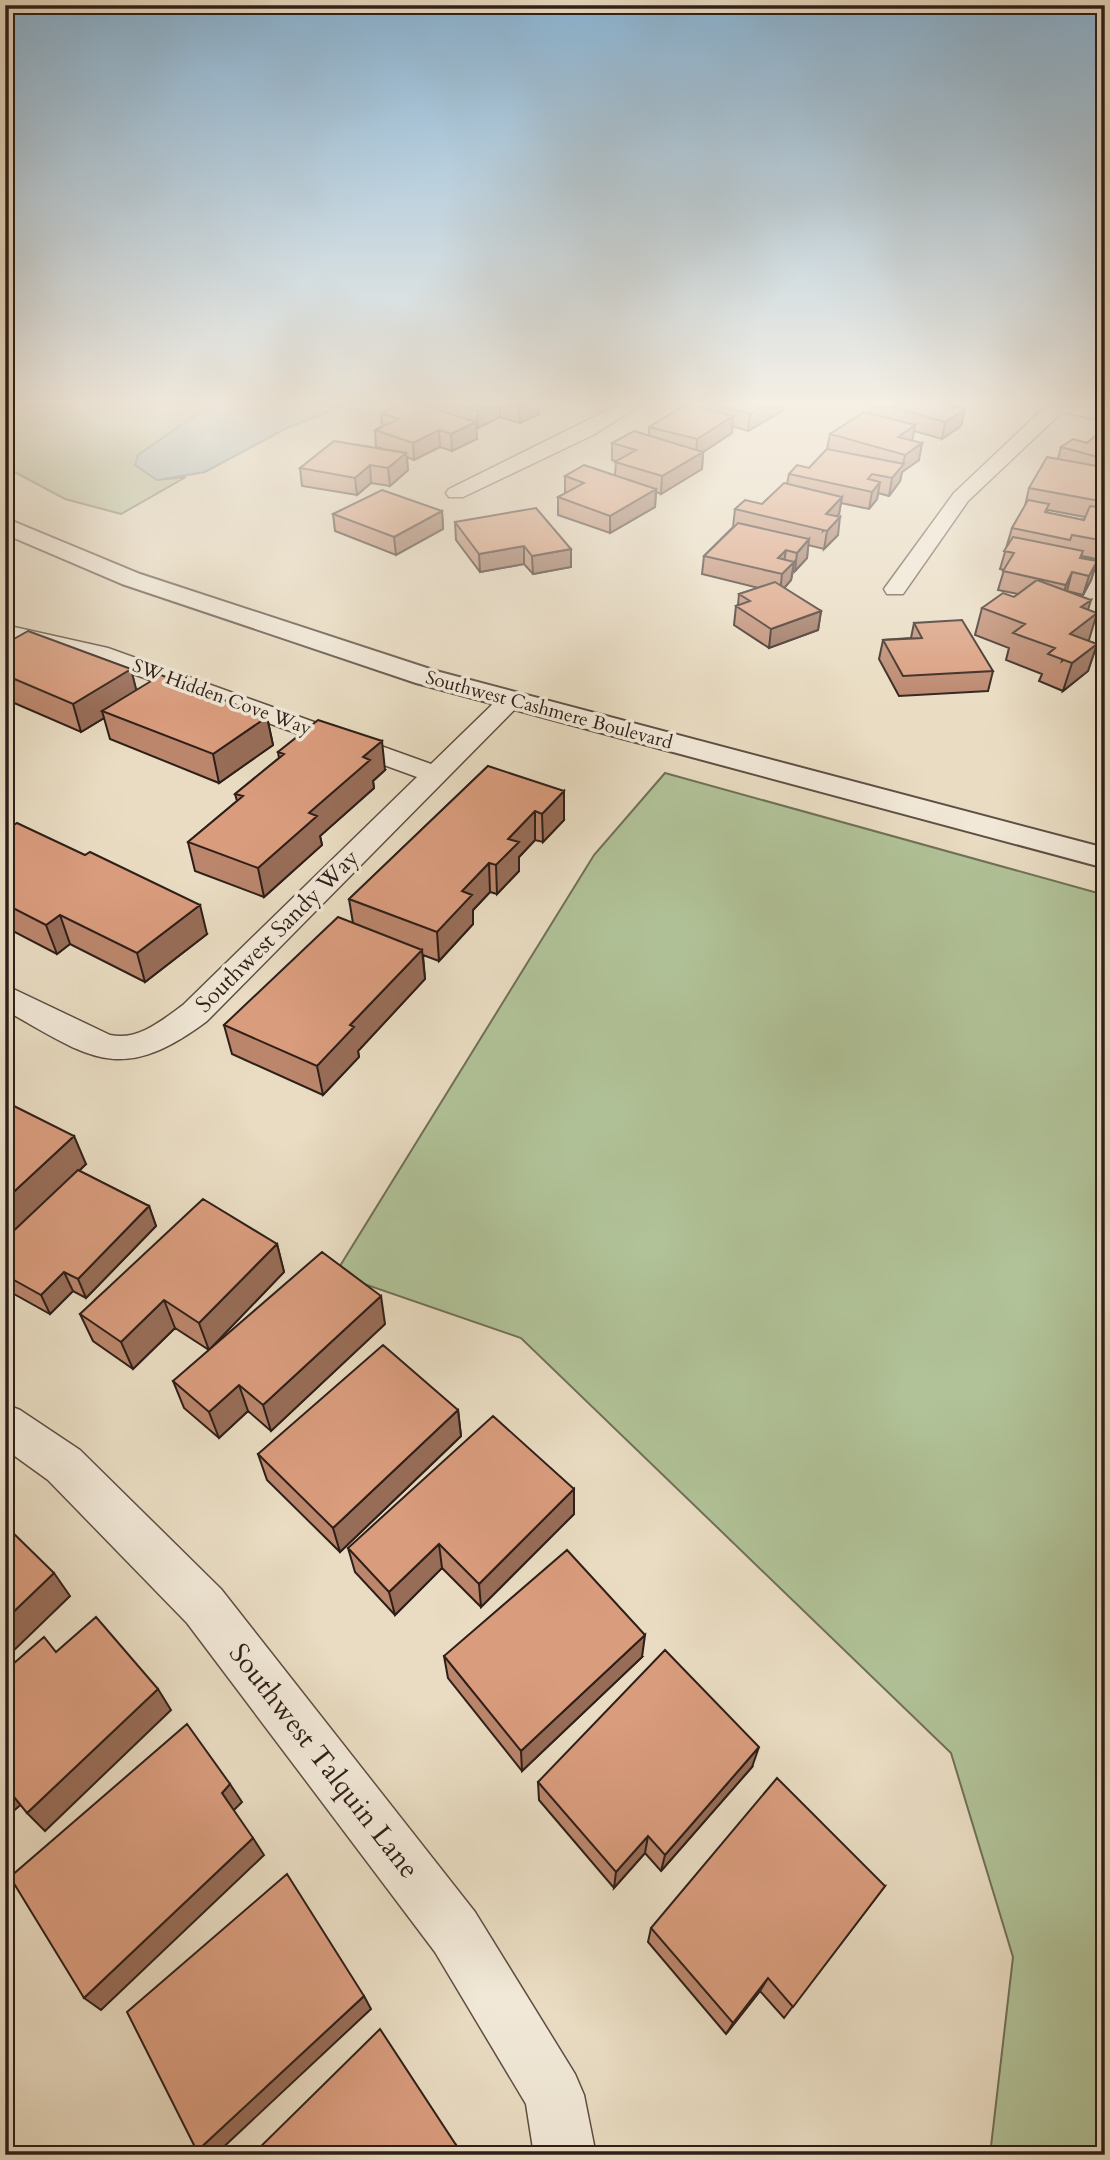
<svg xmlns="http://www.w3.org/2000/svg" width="1110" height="2160" font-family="Cardo,serif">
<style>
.green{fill:#b1c298;stroke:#707058;stroke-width:2}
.water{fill:#9db8be;stroke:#717b7c;stroke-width:2}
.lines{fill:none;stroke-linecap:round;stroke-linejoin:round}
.minor-casing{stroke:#5e4e43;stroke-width:3}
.tertiary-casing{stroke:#5e4e43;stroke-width:4}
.minor{fill:#f1e8d7;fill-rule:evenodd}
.tertiary{fill:#f1e8d7;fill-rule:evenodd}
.wall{fill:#bb866c;stroke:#2f1f19;stroke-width:2;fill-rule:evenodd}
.shaded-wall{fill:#986d58;stroke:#2f1f19;stroke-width:2}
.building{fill:#d99c7d;stroke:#2f1f19;stroke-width:2}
.labels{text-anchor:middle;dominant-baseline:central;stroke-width:7;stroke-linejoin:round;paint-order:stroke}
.far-street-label{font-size:19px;fill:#2f1f19;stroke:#f1e8d7}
.street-label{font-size:23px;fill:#2f1f19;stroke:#f1e8d7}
.near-street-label{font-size:28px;fill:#2f1f19;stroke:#f1e8d7}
</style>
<rect width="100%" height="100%" fill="#e9dcc2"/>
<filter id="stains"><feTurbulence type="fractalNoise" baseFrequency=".00286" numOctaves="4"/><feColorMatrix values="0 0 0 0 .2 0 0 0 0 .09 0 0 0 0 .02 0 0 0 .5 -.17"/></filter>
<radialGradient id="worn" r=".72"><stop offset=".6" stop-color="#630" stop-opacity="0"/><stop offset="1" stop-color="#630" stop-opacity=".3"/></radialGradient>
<path class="green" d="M 5,406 L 209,406 L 138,455 L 157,480 L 186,477 L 121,514 L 65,499 L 5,467 Z
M 665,773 L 1105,895 L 1105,2155 L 990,2155 L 1013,1957 L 951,1753 L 521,1338 L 335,1274 L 594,855 Z"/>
<path class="water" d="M 209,406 L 343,406 L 285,429 L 205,472 L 157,480 L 135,465 L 138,455 Z"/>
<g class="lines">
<g class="minor-casing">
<path id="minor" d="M 616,406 L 639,406 L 593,435 L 463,497 L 449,497 L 446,493 L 449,489 Z
M 1046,406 L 1105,409 L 1105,421 L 1062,412 L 968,501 L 903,594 L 887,594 L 884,589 L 954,493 Z
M 5,625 L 108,648 L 431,764 L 501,696 L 519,696 L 523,701 L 207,1021 C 120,1086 90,1058 5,1010 L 5,985 L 110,1035 C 138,1041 161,1021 183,1005 L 417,777 L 92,659 L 5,639 Z
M 5,1404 L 20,1410 L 80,1450 L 221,1589 L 475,1912 L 575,2074 L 584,2095 L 596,2155 L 534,2155 L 526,2104 L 435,1952 L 187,1623 L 48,1480 L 5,1449 Z"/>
</g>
<g class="tertiary-casing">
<path id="tertiary" d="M 5,518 L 140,574 L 436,671 L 1105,848 L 1105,868 L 416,683 L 122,584 L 5,534 Z"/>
</g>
<use href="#minor" class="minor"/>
<use href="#tertiary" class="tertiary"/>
</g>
<path class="wall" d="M 435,406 L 539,406 L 539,414 L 520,423 L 500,417 L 478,428 L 476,428 L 477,439 L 452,451 L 440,447 L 414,460 L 407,457 L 408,470 L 390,486 L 371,483 L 357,495 L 302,486 L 300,468 L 383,449 L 376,447 L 375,430 L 382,426 L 381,413 L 435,409 Z
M 696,406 L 784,406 L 784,410 L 748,431 L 732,426 L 732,433 L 703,452 L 702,469 L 661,494 L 656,492 L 655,507 L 610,533 L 558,515 L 558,497 L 565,494 L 565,476 L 615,475 L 616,461 L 612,460 L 612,443 L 649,435 L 649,427 Z
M 871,406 L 954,406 L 965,409 L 961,426 L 942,439 L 914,431 L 912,440 L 919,460 L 902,472 L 900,481 L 889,496 L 878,493 L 877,499 L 869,509 L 841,503 L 839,514 L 837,516 L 838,535 L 824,549 L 808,545 L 807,558 L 795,571 L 793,571 L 791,580 L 784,588 L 821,611 L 818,630 L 769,648 L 734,625 L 736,606 L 738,605 L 739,594 L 759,588 L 702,574 L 704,556 L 733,527 L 735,509 L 762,504 L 787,484 L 789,474 L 809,468 L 827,449 L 830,434 L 870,413 Z
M 1105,430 L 1105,561 L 1082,556 L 1081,558 L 1097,561 L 1091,580 L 1083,595 L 1067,591 L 1088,610 L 1088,641 L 1097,644 L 1088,671 L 1063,691 L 1039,681 L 1042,674 L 1006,660 L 1009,648 L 975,635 L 982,608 L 1014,597 L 1018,594 L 998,590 L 1004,570 L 1000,569 L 1012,528 L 1025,506 L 1029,488 L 1058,459 L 1061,447 L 1087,443 ZM 1048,510 L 1085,517 L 1084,520 L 1047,513 Z
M 442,511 L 443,529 L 396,555 L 335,531 L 333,514 Z
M 455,522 L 571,549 L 571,567 L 533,574 L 524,564 L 480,572 L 456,540 Z
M 914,623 L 993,671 L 988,691 L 899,696 L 879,659 L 883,640 L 911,638 Z
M 5,644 L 131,669 L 136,690 L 267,717 L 273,745 L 219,783 L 110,739 L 104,718 L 81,732 L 5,699 Z
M 278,752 L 385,770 L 373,781 L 374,788 L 320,836 L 322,845 L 264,897 L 195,871 L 188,842 L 237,801 L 235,794 L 279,758 Z
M 488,766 L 564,820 L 543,842 L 535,840 L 519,857 L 519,871 L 497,894 L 490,892 L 473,910 L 473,924 L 439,961 L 423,955 L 425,979 L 358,1051 L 359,1057 L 323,1095 L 232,1054 L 224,1025 L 353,923 L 349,899 Z
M 5,831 L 207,934 L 145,982 L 70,944 L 57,954 L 5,927 Z
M 5,1103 L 86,1164 L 79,1171 L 149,1206 L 156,1226 L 86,1298 L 73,1291 L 50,1314 L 5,1289 Z
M 277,1244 L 284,1272 L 209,1350 L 175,1328 L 133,1369 L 93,1341 L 80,1314 Z
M 385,1324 L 271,1431 L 248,1411 L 219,1438 L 184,1408 L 173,1381 Z
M 458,1410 L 461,1436 L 340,1552 L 267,1480 L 258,1454 Z
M 574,1489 L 574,1514 L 481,1607 L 442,1568 L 395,1615 L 355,1572 L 348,1548 Z
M 444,1656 L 642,1657 L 522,1771 L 448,1678 Z
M 752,1767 L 661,1871 L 645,1853 L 614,1888 L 539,1800 L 538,1782 Z
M 885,1886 L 784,2018 L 760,1991 L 726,2034 L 648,1942 L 651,1928 Z"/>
<path class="shaded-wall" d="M 488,406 L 500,406 L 500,417 L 478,428 L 477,411 Z
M 520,406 L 539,406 L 539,414 L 520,423 L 519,407 Z
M 764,406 L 784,406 L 784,410 L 748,431 L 750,414 Z
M 965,409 L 961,426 L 942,439 L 945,422 Z
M 733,416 L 732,433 L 697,456 L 703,452 L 702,469 L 661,494 L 662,476 L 696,456 L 697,439 Z
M 476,422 L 477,439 L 452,451 L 451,434 Z
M 915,425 L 912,442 L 898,437 Z
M 439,430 L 440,447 L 414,460 L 413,443 Z
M 922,443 L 919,460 L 902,472 L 900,481 L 889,496 L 892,478 L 903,464 L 905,455 Z
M 406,453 L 408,470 L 390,486 L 388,468 Z
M 370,465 L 371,483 L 357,495 L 355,478 Z
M 880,482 L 877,499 L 869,509 L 872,492 Z
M 656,489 L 655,507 L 610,533 L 610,516 Z
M 842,497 L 839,514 L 823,531 L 826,514 Z
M 442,511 L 443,529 L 396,555 L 394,537 Z
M 840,517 L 838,535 L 824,549 L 827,531 Z
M 809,539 L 807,558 L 795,571 L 797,553 Z
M 524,546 L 524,564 L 480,572 L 479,554 Z
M 571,549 L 571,567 L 533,574 L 532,556 Z
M 786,550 L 783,568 L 778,558 Z
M 1097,561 L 1091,580 L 1083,595 L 1089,576 Z
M 794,562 L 791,580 L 780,593 L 782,574 Z
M 1072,572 L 1067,591 L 1061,603 L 1066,585 Z
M 1091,600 L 1084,623 L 1097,613 L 1089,640 L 1062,661 L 1070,634 L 1081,607 Z
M 821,611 L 818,630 L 769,648 L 771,629 Z
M 1097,644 L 1088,671 L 1063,691 L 1072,663 Z
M 131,669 L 138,697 L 102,711 L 104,718 L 81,732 L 73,704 Z
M 267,717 L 273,745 L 219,783 L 213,754 Z
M 382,741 L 385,770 L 373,781 L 374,788 L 320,836 L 322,845 L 264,897 L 258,868 L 309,813 L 363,757 Z
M 564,791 L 564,820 L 543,842 L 542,814 Z
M 535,811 L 535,840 L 519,857 L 519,871 L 497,894 L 496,865 L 508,839 Z
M 489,863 L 490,892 L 473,910 L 473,924 L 439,961 L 437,932 L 462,891 Z
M 200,905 L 207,934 L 145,982 L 137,953 Z
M 60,915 L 70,944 L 57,954 L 46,925 Z
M 422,950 L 425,979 L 358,1051 L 359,1057 L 323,1095 L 317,1066 L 350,1025 Z
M 74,1136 L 86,1164 L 5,1242 L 5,1200 Z
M 149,1206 L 156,1226 L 86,1298 L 78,1279 Z
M 277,1244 L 284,1272 L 209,1350 L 199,1323 Z
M 64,1272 L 73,1291 L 50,1314 L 41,1295 Z
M 381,1296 L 385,1324 L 271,1431 L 263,1405 Z
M 164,1300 L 175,1328 L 133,1369 L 121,1342 Z
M 239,1385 L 248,1411 L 219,1438 L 209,1412 Z
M 458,1410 L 461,1436 L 340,1552 L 333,1528 Z
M 574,1489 L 574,1514 L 481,1607 L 479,1584 Z
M 439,1544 L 442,1568 L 395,1615 L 389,1592 Z
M 54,1573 L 70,1596 L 5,1659 L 5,1620 Z
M 645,1635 L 642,1657 L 522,1771 L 521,1751 Z
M 158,1689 L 171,1710 L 45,1831 L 27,1813 Z
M 759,1747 L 752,1767 L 661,1871 L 665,1855 Z
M 230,1784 L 242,1802 L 233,1811 L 222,1793 Z
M 5,1786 L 23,1803 L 5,1818 Z
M 648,1836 L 645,1853 L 614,1888 L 616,1872 Z
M 253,1838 L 264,1855 L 101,2010 L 84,1998 Z
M 768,1978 L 760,1991 L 726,2034 L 733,2023 Z
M 364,1996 L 371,2009 L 215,2155 L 205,2155 L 197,2151 Z
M 456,2145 L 460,2152 L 458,2155 L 448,2155 Z"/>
<path class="building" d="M 396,406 L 426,406 L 476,422 L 451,434 L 439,430 L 413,443 L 375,430 L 399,419 L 381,413 Z
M 461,406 L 488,406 L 477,411 Z
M 683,406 L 694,406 L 733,416 L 697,439 L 649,427 Z
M 721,406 L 764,406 L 750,414 Z
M 888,406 L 954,406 L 965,409 L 945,422 Z
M 864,412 L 915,425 L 898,437 L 922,443 L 905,455 L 830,434 Z
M 1103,430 L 1105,430 L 1105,459 L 1061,447 L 1073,439 L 1087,443 Z
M 634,431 L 703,452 L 662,476 L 615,462 L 636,450 L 612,443 Z
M 334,441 L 406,453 L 388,468 L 370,465 L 355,478 L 300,468 Z
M 827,449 L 904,464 L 892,478 L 872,474 L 868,479 L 880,482 L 872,492 L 789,474 L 797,465 L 809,468 Z
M 1047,457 L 1102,467 L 1098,473 L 1105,475 L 1105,502 L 1029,488 Z
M 584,465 L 656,489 L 610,516 L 558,497 L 584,483 L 565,476 Z
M 784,483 L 842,497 L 826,514 L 840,517 L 827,531 L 735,509 L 745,500 L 762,504 Z
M 382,490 L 442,511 L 394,537 L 333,514 Z
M 1028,500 L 1049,504 L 1045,512 L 1084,520 L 1090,506 L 1105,508 L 1105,541 L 1072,535 L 1070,540 L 1012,528 Z
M 536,508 L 571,549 L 532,556 L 524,546 L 479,554 L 455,522 Z
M 738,523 L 809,539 L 797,553 L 786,550 L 778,558 L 794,562 L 782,574 L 704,556 Z
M 1013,537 L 1083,551 L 1080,558 L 1097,561 L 1089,576 L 1072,572 L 1066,585 L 1003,571 L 1014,553 L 1004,551 Z
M 1037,580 L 1091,600 L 1081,607 L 1097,613 L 1070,634 L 1097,644 L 1072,663 L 1048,654 L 1055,648 L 1013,633 L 1025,624 L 982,608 L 1003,593 L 1014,597 Z
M 775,582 L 821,611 L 771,629 L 736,606 L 750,601 L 739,594 Z
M 962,620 L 993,671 L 903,676 L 883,640 L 922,638 L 914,623 Z
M 28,631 L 131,669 L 73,704 L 5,675 L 5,644 Z
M 161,675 L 267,717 L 213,754 L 102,711 Z
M 318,720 L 382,741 L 363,757 L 370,760 L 309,813 L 317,816 L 258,868 L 188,842 L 243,796 L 235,794 L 284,754 L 278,752 Z
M 488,766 L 564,791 L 542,814 L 535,811 L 508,839 L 519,842 L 496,865 L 489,863 L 462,891 L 472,895 L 437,932 L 349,899 Z
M 17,823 L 85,855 L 90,852 L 200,905 L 137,953 L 60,915 L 46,925 L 5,904 L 5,831 Z
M 338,917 L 422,950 L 350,1025 L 354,1027 L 317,1066 L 224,1025 Z
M 6,1102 L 74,1136 L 5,1200 L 5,1103 Z
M 78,1170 L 149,1206 L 78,1279 L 64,1272 L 41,1295 L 5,1275 L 5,1239 Z
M 203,1199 L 277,1244 L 199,1323 L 164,1300 L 121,1342 L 80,1314 Z
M 322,1252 L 381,1296 L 263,1405 L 239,1385 L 209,1412 L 173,1381 Z
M 383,1345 L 458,1410 L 333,1528 L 258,1454 Z
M 493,1416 L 574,1489 L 479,1584 L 439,1544 L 389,1592 L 348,1548 Z
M 5,1525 L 54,1573 L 5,1620 Z
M 567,1550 L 645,1635 L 521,1751 L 444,1656 Z
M 96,1617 L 158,1689 L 27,1813 L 5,1786 L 5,1671 L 44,1637 L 56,1652 Z
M 665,1650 L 759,1747 L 665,1855 L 648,1836 L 616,1872 L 538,1782 Z
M 187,1724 L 230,1784 L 222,1793 L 253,1838 L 84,1998 L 10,1877 Z
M 777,1778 L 885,1886 L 793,2007 L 768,1978 L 733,2023 L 651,1928 Z
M 287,1874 L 364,1996 L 197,2151 L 127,2012 Z
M 380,2029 L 456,2145 L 448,2155 L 252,2155 Z"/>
<linearGradient id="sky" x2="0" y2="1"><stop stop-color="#8ab6d7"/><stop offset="0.57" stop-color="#f5efe4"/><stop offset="1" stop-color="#f5efe4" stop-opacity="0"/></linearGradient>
<rect width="1110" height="708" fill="url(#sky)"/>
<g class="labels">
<g class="far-street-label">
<text transform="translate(222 697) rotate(20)">SW Hidden Cove Way</text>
<text transform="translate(549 710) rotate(15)">Southwest Cashmere Boulevard</text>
</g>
<g class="street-label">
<text transform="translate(277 931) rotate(-45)">Southwest Sandy Way</text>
</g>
<g class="near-street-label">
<text transform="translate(324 1761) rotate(52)">Southwest Talquin Lane</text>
</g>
</g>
<rect width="1110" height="2160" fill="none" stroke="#e9dcc2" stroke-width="28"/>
<rect x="7" y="7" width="1096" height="2146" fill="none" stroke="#2f1f19" stroke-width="3.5"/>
<rect x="14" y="14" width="1082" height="2132" fill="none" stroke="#2f1f19" stroke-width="2"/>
<rect width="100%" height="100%" filter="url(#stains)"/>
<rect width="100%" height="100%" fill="url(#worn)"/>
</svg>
